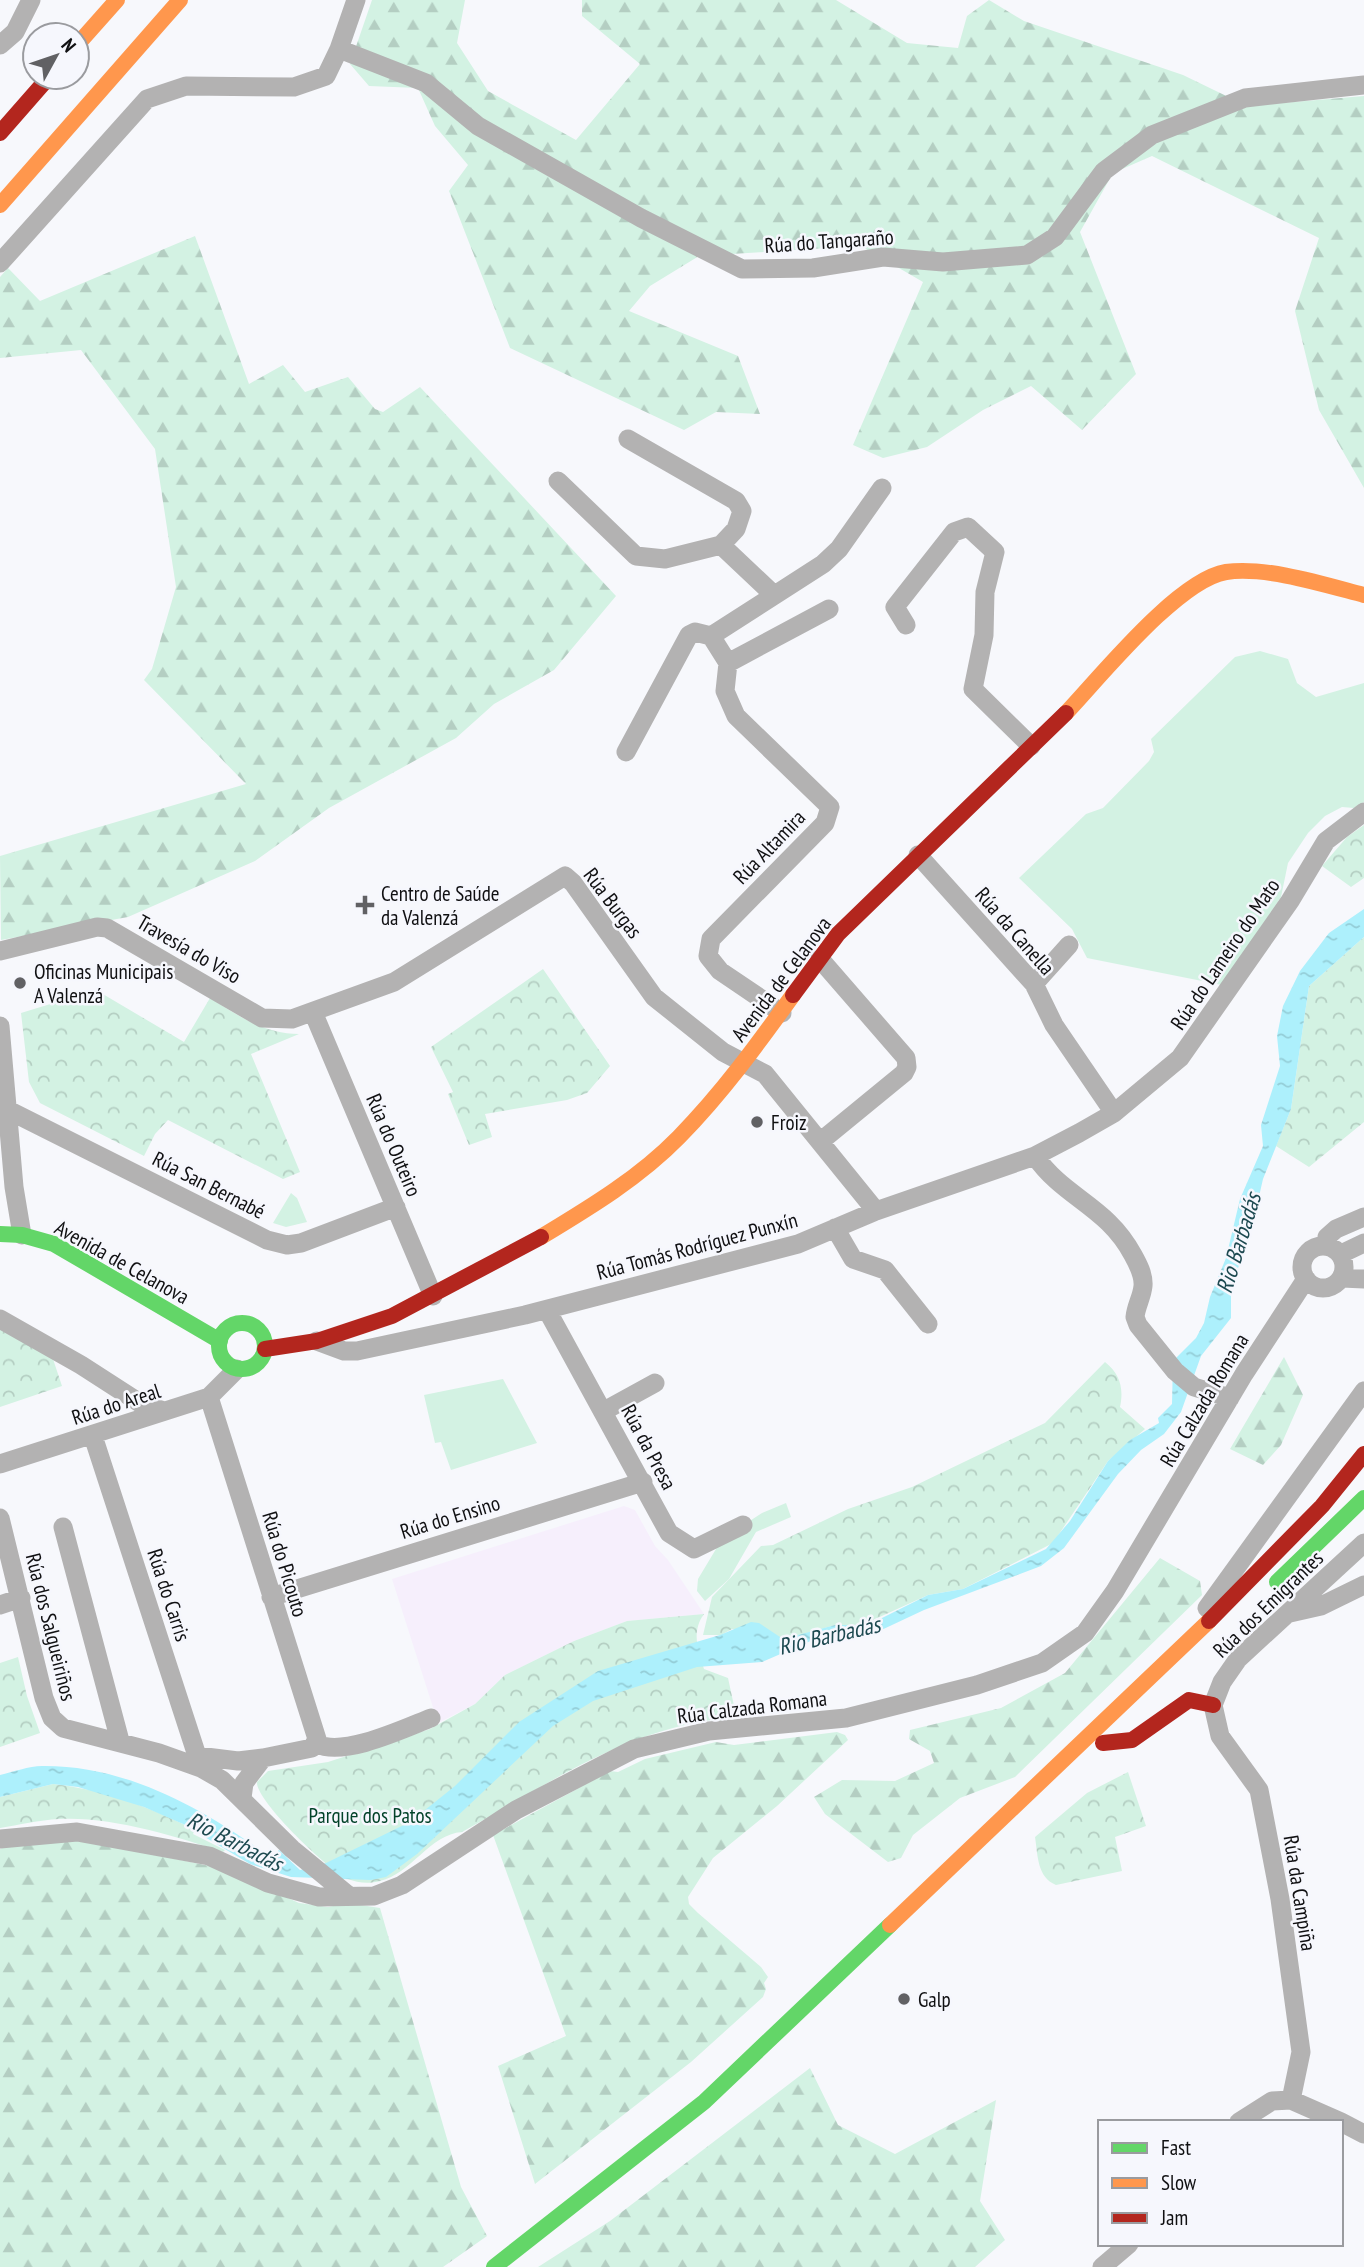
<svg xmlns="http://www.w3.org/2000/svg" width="1364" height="2267" font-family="'PT Sans Narrow',sans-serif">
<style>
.education{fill:#f6effc}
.green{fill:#d3f2e3}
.forest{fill:url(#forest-firs)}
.park{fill:url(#park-crowns)}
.water{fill:url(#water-ripples)}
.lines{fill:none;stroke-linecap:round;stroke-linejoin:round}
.street{stroke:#b3b2b2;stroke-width:19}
.fast{stroke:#63d668;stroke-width:16}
.slow{stroke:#ff974d;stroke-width:16}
.jam{stroke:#b3261e;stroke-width:16}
.poi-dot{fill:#616164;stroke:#f6f7fd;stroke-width:2.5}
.labels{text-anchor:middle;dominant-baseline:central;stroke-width:5;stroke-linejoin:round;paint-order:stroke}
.street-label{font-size:21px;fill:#101012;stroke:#f6f7fd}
.poi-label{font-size:21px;fill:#101012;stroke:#f6f7fd;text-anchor:start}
.park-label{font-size:21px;fill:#03432a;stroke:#f6f7fd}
.water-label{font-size:23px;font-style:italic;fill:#1d4950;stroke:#f6f7fd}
</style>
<defs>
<pattern id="forest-firs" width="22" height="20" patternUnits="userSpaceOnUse" patternTransform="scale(1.75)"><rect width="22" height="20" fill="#d3f2e3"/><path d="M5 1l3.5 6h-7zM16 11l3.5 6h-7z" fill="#b4cec2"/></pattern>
<pattern id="park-crowns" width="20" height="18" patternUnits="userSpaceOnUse" patternTransform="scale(1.75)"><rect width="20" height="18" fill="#d3f2e3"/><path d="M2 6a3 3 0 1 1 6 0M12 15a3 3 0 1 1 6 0" fill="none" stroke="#b4cec2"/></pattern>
<pattern id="water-ripples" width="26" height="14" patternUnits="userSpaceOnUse" patternTransform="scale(1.75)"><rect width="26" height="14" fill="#adf0fc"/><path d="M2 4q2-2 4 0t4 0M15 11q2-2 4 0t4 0" fill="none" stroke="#94cdd7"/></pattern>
</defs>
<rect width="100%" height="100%" fill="#f7f8fc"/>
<path class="education" d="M 624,1506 L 635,1510 L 655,1546 L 668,1560 L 704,1614 L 627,1621 L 574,1641 L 505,1675 L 475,1704 L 438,1723 L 392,1579 Z"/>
<path class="green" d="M 1260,651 L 1288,659 L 1297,683 L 1316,697 L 1364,683 L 1364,802 L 1354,808 L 1342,807 L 1325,816 L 1308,833 L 1288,863 L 1281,897 L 1222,985 L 1087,958 L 1072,929 L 1019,878 L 1086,814 L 1103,808 L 1149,761 L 1154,752 L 1151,739 L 1235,657 Z
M 291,1193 L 297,1198 L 307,1222 L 286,1227 L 273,1223 Z
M 503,1379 L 537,1443 L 451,1470 L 441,1442 L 435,1443 L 424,1395 Z
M 786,1503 L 791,1517 L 756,1532 L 729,1579 L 705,1601 L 697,1591 L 698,1579 L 722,1539 L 762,1513 Z"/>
<path class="forest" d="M 372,0 L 465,0 L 457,43 L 488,91 L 576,140 L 640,64 L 582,16 L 582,0 L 836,0 L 907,43 L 958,48 L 967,16 L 989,0 L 1024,21 L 1183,75 L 1247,106 L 1364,96 L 1364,488 L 1319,410 L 1295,311 L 1319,238 L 1152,156 L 1113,173 L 1080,232 L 1136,374 L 1082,430 L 1031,386 L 983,410 L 927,447 L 883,458 L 853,445 L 923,282 L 861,246 L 699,256 L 650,286 L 629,311 L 738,356 L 760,414 L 716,412 L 684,430 L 510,348 L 449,191 L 468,165 L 435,126 L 418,88 L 369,86 L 350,64 Z
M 195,236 L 249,384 L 283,365 L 305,392 L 348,377 L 375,409 L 383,412 L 420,387 L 616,596 L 554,670 L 494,704 L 456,738 L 329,808 L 255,861 L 128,917 L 1,940 L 0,856 L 246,784 L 144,680 L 152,669 L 176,587 L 155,449 L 81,350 L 0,358 L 0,277 L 8,268 L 40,301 Z
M 1284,1357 L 1303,1395 L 1281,1445 L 1263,1465 L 1230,1449 Z
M 1160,1558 L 1200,1581 L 1202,1595 L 1015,1777 L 960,1798 L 913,1835 L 901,1858 L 888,1862 L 825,1814 L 814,1797 L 842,1780 L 895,1781 L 934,1763 L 930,1751 L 909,1739 L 910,1730 L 1001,1708 L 1065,1673 Z
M 837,1732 L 845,1735 L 848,1740 L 777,1806 L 713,1858 L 688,1897 L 689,1904 L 698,1913 L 761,1967 L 768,1977 L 764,1983 L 766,1989 L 763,1997 L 691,2062 L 535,2184 L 498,2066 L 566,2036 L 493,1835 L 610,1771 L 618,1772 L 645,1759 L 716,1742 L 734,1745 Z
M 76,1839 L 225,1869 L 299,1903 L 328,1907 L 348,1903 L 380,1908 L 461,2187 L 487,2236 L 443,2267 L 0,2267 L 0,1849 L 17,1842 Z
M 810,2068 L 838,2125 L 895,2154 L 996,2100 L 980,2201 L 1005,2240 L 975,2267 L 538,2267 L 610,2221 Z"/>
<path class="park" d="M 1364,825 L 1364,878 L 1351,887 L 1322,866 L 1347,837 Z
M 1364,937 L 1364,1122 L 1309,1167 L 1276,1146 L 1291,1109 L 1309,986 Z
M 543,969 L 610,1066 L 587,1093 L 567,1100 L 485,1114 L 492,1137 L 469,1145 L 448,1094 L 453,1092 L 431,1047 Z
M 96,990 L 184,1042 L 210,998 C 239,1016 264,1034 299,1034 L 251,1054 L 300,1172 L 283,1179 L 168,1120 L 155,1134 L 144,1156 L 40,1103 L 29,1082 L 21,1013 Z
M 0,1319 L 49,1347 L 62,1386 L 0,1407 Z
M 1105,1362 C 1120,1374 1124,1388 1120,1407 L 1145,1429 L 1108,1461 L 1053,1543 L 963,1589 L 928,1595 L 862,1625 L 835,1625 L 786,1639 L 732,1629 L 721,1635 L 703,1635 L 712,1597 L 761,1546 L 773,1545 L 848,1509 L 912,1487 L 1045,1423 Z
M 704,1614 C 691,1632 698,1649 704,1669 L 728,1678 L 738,1724 L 715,1724 L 711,1720 C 620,1733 541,1788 462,1832 C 430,1834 411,1874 380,1881 C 370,1884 357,1883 348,1879 C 329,1871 255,1800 257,1782 L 268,1771 L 328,1762 L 430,1729 L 475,1704 L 505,1675 L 574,1641 L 627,1621 Z
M 18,1657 L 27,1696 L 40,1733 L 0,1747 L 0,1663 Z
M 1128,1772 L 1146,1826 L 1115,1837 L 1122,1871 L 1056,1885 C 1037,1877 1038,1856 1035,1837 L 1087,1793 Z
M 53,1784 C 101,1789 151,1807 195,1830 L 193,1834 L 225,1850 L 223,1852 C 176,1836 109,1816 59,1819 C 39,1820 19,1825 0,1828 L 0,1797 Z"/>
<path class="water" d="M 1364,909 L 1364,937 L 1309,986 L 1291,1109 L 1263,1179 L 1250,1236 L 1231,1287 L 1231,1318 L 1201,1356 L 1181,1412 L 1164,1434 L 1141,1450 L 1118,1474 L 1064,1548 L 1041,1566 L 924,1610 L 875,1633 L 860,1637 L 813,1640 L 762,1662 L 697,1667 L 593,1701 L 553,1726 L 417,1854 L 386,1877 L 371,1880 L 291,1877 L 250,1864 L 183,1824 L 144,1807 L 78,1787 L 53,1784 L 0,1797 L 0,1775 C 13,1772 29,1766 42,1766 C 127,1765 204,1809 270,1857 L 279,1850 L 300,1870 L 326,1863 L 410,1822 L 455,1786 L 519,1722 L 598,1671 L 720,1635 L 751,1622 L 759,1623 L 783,1639 L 835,1625 L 862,1625 L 876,1621 L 928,1595 L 963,1589 L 1046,1549 L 1070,1521 L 1108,1461 L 1130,1440 L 1159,1423 L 1158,1418 L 1172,1404 L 1173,1361 L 1196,1338 L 1204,1323 L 1210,1297 L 1226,1258 L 1240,1199 L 1263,1146 L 1261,1125 L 1280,1066 L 1277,1036 L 1283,1006 L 1300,971 L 1329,933 Z"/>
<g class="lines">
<path class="street" d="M 0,45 L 15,32 L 31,0
M 339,49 L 426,83 L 478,126 L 641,218 L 742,269 L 813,268 L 883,257 L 943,262 L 1027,255 L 1055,237 L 1104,171 L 1152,135 L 1245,98 L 1364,85
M 0,263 L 147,99 L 186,86 L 294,87 L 326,76 L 339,49 L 356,0
M 628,439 L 736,501 L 742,511 L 736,529 L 721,545
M 558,481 L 636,556 L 665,559 L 721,545 L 774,595
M 906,625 L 895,607 L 954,532 L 968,527 L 995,552 L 985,592 L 984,635 L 973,689 L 1031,746
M 728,663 L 829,609
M 626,752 L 689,635 L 695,632 L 711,636
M 918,855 L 1034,984 L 1054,1025 L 1114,1113
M 0,951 L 97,927 L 107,928 L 262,1018 L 292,1019 L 394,982 L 565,876 L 573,883 L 654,997 L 723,1052 L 765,1074 L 876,1211
M 820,959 L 906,1058 L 907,1067 L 904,1073 L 821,1141
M 1034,984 L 1069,945
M 313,1012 L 433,1296
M 782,1013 L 720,971 L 708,956 L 711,939 L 825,823 L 830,807 L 736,716 L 725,691 L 728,663 L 711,636 L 823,564 L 839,549 L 882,488
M 0,1026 L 14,1187 L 22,1235
M 8,1110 L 267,1240 L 287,1245 L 301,1243 L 396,1207
M 1035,1156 C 1064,1198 1107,1206 1133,1255 C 1138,1264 1144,1275 1143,1286 C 1142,1297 1136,1306 1135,1317 L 1138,1325 L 1175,1371 L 1194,1387 L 1230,1398
M 835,1228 L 853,1259 L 885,1270 L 928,1324
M1302 1267a21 21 0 1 1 42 0a21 21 0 1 1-42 0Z
M 1327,1246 L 1327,1237 L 1336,1229 L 1364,1217
M 1341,1254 L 1364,1243
M 1342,1278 L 1364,1279
M 547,1310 L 669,1533 L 694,1549 L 743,1525
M 0,1319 L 81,1365 L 143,1405 L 164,1411
M 317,1341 L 344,1351 L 357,1351 L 525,1315 L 798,1244 L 876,1211 L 1035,1156 L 1079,1133 L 1114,1113 L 1180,1058 L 1290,901 L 1326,841 L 1364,812
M 209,1397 L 317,1739 L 312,1748 L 263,1758 L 244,1783 L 242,1798
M 604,1411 L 655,1383
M 93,1436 L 201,1768
M 0,1464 L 209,1397 L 237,1369
M 0,1518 L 44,1698 L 52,1718 L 63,1728 L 159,1753 L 201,1768 L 222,1780 L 292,1849 L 348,1895
M 63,1527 L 120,1741
M 271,1597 L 643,1482
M 0,1605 L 21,1598
M 1207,1608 L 1364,1391
M 1290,1613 L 1321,1606 L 1364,1585
M 317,1744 C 344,1757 403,1729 431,1718
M 198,1756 L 238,1761 L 263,1758
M 0,1839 L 77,1832 L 209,1856 L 268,1883 L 319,1897 L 374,1896 L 402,1885 L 516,1810 L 634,1749 L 709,1731 L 846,1718 L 977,1685 L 1042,1663 L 1085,1633 L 1115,1591 L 1244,1374 L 1306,1279
M 1291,2100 L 1301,2052 L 1280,1899 L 1259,1790 L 1220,1736 L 1213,1705 L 1222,1682 L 1238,1659 L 1364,1543
M 1239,2122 L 1272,2101 L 1291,2100 L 1341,2122
M 1341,2122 L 1364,2134
M 1102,2267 L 1129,2244"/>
<path class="fast" d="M 0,1234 L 22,1235 L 54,1244 L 220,1341
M219 1346a23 23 0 1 1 46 0a23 23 0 1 1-46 0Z
M 1277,1582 L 1364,1498
M 494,2267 L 704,2102 L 890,1925"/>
<path class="slow" d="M 77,45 L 117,0
M 0,205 L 180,0
M 1066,713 C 1101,676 1178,580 1226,572 C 1266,566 1326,585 1364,595
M 541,1237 C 589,1208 639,1178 679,1137 C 722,1093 757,1045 793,995
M 890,1925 L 1209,1621"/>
<path class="jam" d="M 0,133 L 49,77
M 793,995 L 838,934 L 1066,713
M 265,1349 L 317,1341 L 392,1316 L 541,1237
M 1209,1621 L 1322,1506 L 1364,1454
M 1103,1743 L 1132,1740 L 1189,1700 L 1213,1705"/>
</g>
<g class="poi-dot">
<path d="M361.5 894.5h7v7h7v7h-7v7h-7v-7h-7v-7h7z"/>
<circle cx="20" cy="983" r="7"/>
<circle cx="757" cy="1122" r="7"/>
<circle cx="904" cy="1999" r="7"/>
</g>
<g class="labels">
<g class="street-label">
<text transform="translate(829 241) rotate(-4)">Rúa do Tangaraño</text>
<text transform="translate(769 847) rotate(-46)">Rúa Altamira</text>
<text transform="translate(613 903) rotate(53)">Rúa Burgas</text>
<text transform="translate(1015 931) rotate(49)">Rúa da Canella</text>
<text transform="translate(189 949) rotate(30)">Travesía do Viso</text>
<text transform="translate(1225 954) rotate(-56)">Rúa do Lameiro do Mato</text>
<text transform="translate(781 979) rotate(-53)">Avenida de Celanova</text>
<text transform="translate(394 1145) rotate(67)">Rúa do Outeiro</text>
<text transform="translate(209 1185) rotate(27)">Rúa San Bernabé</text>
<text transform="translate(697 1246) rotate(-15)">Rúa Tomás Rodríguez Punxín</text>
<text transform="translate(122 1262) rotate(29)">Avenida de Celanova</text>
<text transform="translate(1204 1400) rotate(-59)">Rúa Calzada Romana</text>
<text transform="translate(116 1404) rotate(-18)">Rúa do Areal</text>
<text transform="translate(649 1447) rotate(62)">Rúa da Presa</text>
<text transform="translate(450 1517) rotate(-17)">Rúa do Ensino</text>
<text transform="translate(285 1564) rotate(73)">Rúa do Picouto</text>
<text transform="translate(169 1595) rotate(72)">Rúa do Carris</text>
<text transform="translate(1268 1604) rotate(-44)">Rúa dos Emigrantes</text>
<text transform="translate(51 1627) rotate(76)">Rúa dos Salgueiriños</text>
<text transform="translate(752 1707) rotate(-7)">Rúa Calzada Romana</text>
<text transform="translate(1300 1893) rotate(81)">Rúa da Campiña</text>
</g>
<g class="poi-label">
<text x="381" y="893">Centro de Saúde<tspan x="381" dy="24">da Valenzá</tspan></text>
<text x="34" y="971">Oficinas Municipais<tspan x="34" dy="24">A Valenzá</tspan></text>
<text x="771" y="1122">Froiz</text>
<text x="918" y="1999">Galp</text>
</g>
<g class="park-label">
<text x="370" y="1815">Parque dos Patos</text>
</g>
<g class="water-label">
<text transform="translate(1238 1243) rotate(-73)">Rio Barbadás</text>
<text transform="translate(829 1635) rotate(-13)">Rio Barbadás</text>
<text transform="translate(235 1841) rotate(27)">Rio Barbadás</text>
</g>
</g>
<rect x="1098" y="2120" width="245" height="126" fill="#f6f7fd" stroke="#9a9b9f" stroke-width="2"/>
<rect x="1112" y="2143" width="35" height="10" fill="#63d668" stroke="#9a9b9f" stroke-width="2"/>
<text x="1161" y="2155" font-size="21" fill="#101012">Fast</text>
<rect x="1112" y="2178" width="35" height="10" fill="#ff974d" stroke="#9a9b9f" stroke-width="2"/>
<text x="1161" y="2190" font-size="21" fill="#101012">Slow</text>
<rect x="1112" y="2213" width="35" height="10" fill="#b3261e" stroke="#9a9b9f" stroke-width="2"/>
<text x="1161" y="2225" font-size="21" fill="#101012">Jam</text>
<g transform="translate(56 56) rotate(50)"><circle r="33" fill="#f6f7fd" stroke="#9a9b9f" stroke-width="2"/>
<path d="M0-5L12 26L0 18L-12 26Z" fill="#616164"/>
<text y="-10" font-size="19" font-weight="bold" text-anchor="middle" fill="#101012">N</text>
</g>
</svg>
